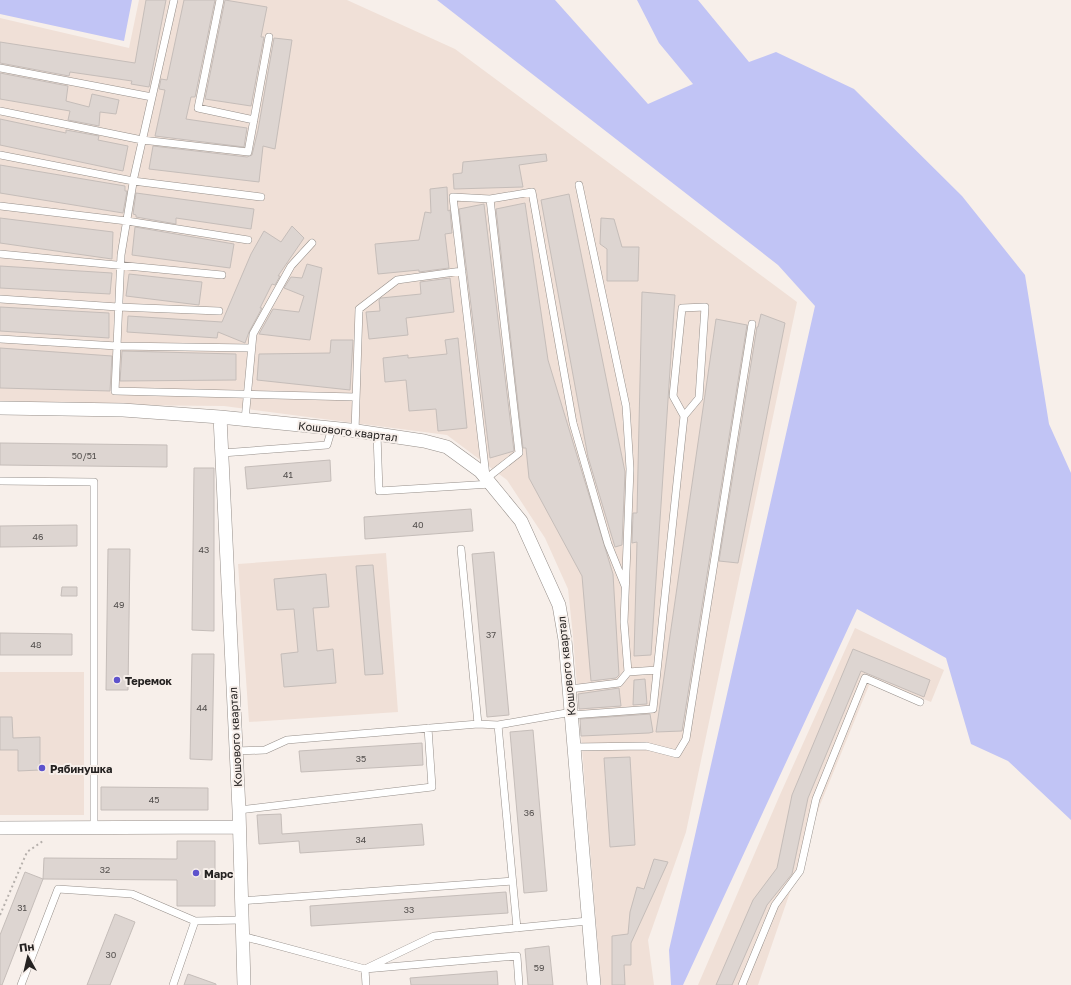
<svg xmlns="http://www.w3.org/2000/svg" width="1071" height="985" font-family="'Golos Text',sans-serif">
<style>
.built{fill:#f0e0d7}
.green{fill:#c1c4f5}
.building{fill:#ddd5d1;stroke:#c5bdb9}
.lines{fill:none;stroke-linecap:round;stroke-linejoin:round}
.lane-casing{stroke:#968f8a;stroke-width:8}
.street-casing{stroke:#968f8a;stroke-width:14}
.path{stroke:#b6b0ac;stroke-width:2;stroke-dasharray:2 3;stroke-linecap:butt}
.lane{stroke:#fff;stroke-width:7}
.street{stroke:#fff;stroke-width:13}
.poi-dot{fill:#5e53cc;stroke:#f7efea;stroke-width:1.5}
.labels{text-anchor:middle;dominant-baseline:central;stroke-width:4;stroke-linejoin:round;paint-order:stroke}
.number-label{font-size:9px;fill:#534f4d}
.street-label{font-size:11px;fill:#252221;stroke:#f7efea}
.poi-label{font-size:11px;font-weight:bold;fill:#252221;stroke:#f7efea;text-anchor:start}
</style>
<rect width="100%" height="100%" fill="#f7efea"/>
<path class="built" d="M 139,0 L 347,0 L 455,49 L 797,302 L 686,832 L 648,940 L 654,985 L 601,985 L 573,636 L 568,589 L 545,538 L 507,480 L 447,435 L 224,406 L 0,404 L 0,18 L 129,48 Z
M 386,553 L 398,712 L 249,722 L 238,564 Z
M 855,628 L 944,670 L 931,702 L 872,678 L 820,805 L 758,985 L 698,985 L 779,797 Z
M 0,672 L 84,672 L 84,815 L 0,815 Z"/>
<path class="green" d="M 0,0 L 132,0 L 124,41 L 0,14 Z
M 437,0 L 555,0 L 648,104 L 693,84 L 659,43 L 637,0 L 698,0 L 749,62 L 776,52 L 854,89 L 962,196 L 1025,275 L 1049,424 L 1071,473 L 1071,820 L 1008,761 L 971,744 L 946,658 L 857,609 L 683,985 L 671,985 L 669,950 L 815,306 L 778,265 Z"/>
<path class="building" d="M 146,0 L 166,0 L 149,87 L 131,84 L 132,81 L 70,72 L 69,76 L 0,63 L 0,42 L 135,63 Z
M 184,0 L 215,0 L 195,97 L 191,97 L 186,119 L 247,128 L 244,147 L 155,136 L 165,90 L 159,89 L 161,79 L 167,80 Z
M 225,0 L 267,7 L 261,37 L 264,37 L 251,106 L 205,99 Z
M 274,38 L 292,40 L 275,149 L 263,146 L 259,182 L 149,169 L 153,146 L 247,157 L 252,155 L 258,130 Z
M 0,73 L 68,86 L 66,101 L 89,107 L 92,94 L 119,100 L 116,114 L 100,112 L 99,126 L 68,120 L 70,111 L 0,99 Z
M 0,119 L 66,133 L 66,130 L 99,136 L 98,140 L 128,146 L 123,171 L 0,145 Z
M 546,154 L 547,161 L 519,165 L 523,187 L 454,189 L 453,174 L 462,173 L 463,162 Z
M 0,165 L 125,186 L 125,191 L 127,191 L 123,213 L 0,193 Z
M 447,187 L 448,211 L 450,210 L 452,233 L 445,234 L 449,268 L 419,272 L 419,270 L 378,274 L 375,244 L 419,240 L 425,212 L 431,213 L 430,189 Z
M 136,193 L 254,209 L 251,229 L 176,218 L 176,224 L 136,217 L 136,215 L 133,214 Z
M 569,194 L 625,472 L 622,545 L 615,547 L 588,457 L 541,200 Z
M 525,203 L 548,360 L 613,574 L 619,675 L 616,678 L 591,681 L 582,576 L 529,478 L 526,448 L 523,448 L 496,209 Z
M 484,204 L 514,451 L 490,458 L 459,209 Z
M 0,218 L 113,232 L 112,259 L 0,243 Z
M 601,218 L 614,219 L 622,247 L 639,247 L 638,281 L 607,281 L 607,249 L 600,244 Z
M 292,226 L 304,238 L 278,276 L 280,276 L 275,285 L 272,284 L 260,308 L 262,308 L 249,332 L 245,343 L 218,332 L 217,338 L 127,332 L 128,316 L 222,322 L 251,254 L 264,231 L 281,242 Z
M 135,227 L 234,244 L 230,268 L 132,255 Z
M 307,264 L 322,268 L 310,340 L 259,334 L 273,309 L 299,312 L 304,296 L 284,288 L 291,277 L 302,278 Z
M 0,266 L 112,273 L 110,294 L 0,288 Z
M 129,274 L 202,282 L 199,305 L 126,296 Z
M 450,278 L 454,312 L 406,318 L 408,335 L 369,339 L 366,312 L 380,311 L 379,300 L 381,298 L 421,294 L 420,282 Z
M 642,292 L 675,295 L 651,655 L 634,656 L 637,542 L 632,543 L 633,513 L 637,513 Z
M 0,307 L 109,313 L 109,338 L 0,331 Z
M 761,314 L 785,323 L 738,563 L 719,561 L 757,327 L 758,327 Z
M 716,319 L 747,325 L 682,731 L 656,732 Z
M 458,338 L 467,428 L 438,431 L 436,409 L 409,411 L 406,380 L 385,382 L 383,358 L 408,355 L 408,358 L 447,354 L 445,340 Z
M 331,340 L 353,340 L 350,390 L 257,380 L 259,354 L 330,353 Z
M 0,348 L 112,356 L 110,391 L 0,388 Z
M 122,351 L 236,354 L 236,380 L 120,381 Z
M 0,443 L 167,445 L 167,467 L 0,465 Z
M 330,460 L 331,481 L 247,489 L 245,467 Z
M 194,468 L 214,468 L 214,631 L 192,630 Z
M 471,509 L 473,531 L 365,539 L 364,517 Z
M 77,525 L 77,546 L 0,547 L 0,526 Z
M 108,549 L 130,549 L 128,690 L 106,690 Z
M 494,552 L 509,715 L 487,717 L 472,554 Z
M 373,565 L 383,674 L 365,675 L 356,566 Z
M 326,574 L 329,607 L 313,608 L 317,651 L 333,649 L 336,683 L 284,687 L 281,654 L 298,652 L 294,609 L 277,610 L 274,579 Z
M 62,587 L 77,587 L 77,596 L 61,596 Z
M 0,633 L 72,634 L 72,655 L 0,655 Z
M 853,649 L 930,680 L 924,697 L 861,671 L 808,798 L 792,874 L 767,905 L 732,985 L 716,985 L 753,900 L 777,868 L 792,795 Z
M 192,654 L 214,654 L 212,760 L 190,759 Z
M 645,679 L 647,704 L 633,705 L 634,680 Z
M 619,688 L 621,706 L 579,709 L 578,694 Z
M 650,714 L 653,732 L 649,733 L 581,736 L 580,719 Z
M 0,717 L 12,717 L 13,738 L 40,737 L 40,770 L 18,771 L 18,750 L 0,750 Z
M 533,730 L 547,891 L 524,893 L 510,732 Z
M 422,743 L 423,765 L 301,772 L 299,751 Z
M 630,757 L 635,845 L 610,847 L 604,758 Z
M 101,787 L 208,788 L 208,810 L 101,810 Z
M 281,814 L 282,834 L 422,824 L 424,845 L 300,853 L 299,841 L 259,844 L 257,815 Z
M 177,841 L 215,841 L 215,906 L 177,906 L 177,880 L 43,879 L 44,858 L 177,859 Z
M 654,859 L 668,862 L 631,943 L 631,965 L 624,965 L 625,985 L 612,985 L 612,936 L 628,934 L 630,912 L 637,887 L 644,889 Z
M 25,872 L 43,879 L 2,985 L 0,985 L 0,935 Z
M 506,892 L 508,913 L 311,926 L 310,906 Z
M 115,914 L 135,922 L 110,985 L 87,985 Z
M 549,946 L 553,985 L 528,985 L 525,949 Z
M 497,971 L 498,985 L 411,985 L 410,978 Z
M 188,974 L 216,984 L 216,985 L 184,985 Z"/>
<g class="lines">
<g class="lane-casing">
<path id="lane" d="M 174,0 L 134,177 L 121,255 L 115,391 L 356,397
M 220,0 L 198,108 L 254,120
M 0,68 L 152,97
M 0,111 L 142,140 L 248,152 L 269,37
M 0,155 L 133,181 L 261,197
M 0,206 L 127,221 L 248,240
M 0,254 L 222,275
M 0,299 L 118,307 L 219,311
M 0,339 L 117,346 L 251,348
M 245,420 L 253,334 L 291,266 L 312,243
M 355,431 L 359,309 L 397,280 L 462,271
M 377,434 L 379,491 L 491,484
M 222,453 L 327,445 L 332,428
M 486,476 L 453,197 L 490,199
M 487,478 L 519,453 L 490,199 L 532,192 L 573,423 L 608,544 L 625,586
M 0,481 L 94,482 L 94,827
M 461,549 L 478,724
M 628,672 L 657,670
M 570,689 L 619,683 L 628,672 L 624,622 L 630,469 L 626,406 L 579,185
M 572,715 L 653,709 L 684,416 L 699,398 L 705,307 L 682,308 L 673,396 L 684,416
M 574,747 L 646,746 L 677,754 L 686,739 L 752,324
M 236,751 L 265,750 L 287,740 L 478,724 L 498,725
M 239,810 L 432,787 L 428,728
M 240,901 L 512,881
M 517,928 L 498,725 L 572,712
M 242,936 L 365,969 L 434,936 L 588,921
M 21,985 L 58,889 L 132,894 L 195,921 L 241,920
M 173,985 L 195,921
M 366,985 L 365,969 L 517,956 L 519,985
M 742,985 L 775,905 L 800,871 L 816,799 L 865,678 L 920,702"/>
</g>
<g class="street-casing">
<path id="street" d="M 0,408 L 123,410 L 220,417 L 350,430 L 424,441 L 447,447 L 480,471 L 521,521 L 559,605 L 565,640 L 594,985
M 220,417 L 239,810 L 244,985
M 0,828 L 239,827"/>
</g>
<path class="path" d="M 0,915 L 27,852 L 43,841"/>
<use href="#lane" class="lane"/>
<use href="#street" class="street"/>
</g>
<g class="poi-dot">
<circle cx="117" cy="680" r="4"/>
<circle cx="42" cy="768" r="4"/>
<circle cx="196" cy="873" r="4"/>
</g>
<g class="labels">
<g class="number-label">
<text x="84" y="455">50/51</text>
<text x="288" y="474">41</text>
<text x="418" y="524">40</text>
<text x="38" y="536">46</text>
<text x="204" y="549">43</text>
<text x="119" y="604">49</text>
<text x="491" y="634">37</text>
<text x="36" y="644">48</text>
<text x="202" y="707">44</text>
<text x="361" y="758">35</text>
<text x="154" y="799">45</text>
<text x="529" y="812">36</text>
<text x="361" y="839">34</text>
<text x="105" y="869">32</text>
<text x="22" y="907">31</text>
<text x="409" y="909">33</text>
<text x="111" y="954">30</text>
<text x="539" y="967">59</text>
</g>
<g class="street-label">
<text transform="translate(348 431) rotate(7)">Кошового квартал</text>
<text transform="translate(566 666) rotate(-96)">Кошового квартал</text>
<text transform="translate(235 737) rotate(-93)">Кошового квартал</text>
</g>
<g class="poi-label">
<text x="125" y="680">Теремок</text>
<text x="50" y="768">Рябинушка</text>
<text x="204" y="873">Марс</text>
</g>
</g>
<g transform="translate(28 957) rotate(352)" stroke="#f7efea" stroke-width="3" paint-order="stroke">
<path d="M0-3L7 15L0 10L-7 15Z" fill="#252221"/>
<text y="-6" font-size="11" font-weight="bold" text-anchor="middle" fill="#252221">Пн</text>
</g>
</svg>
